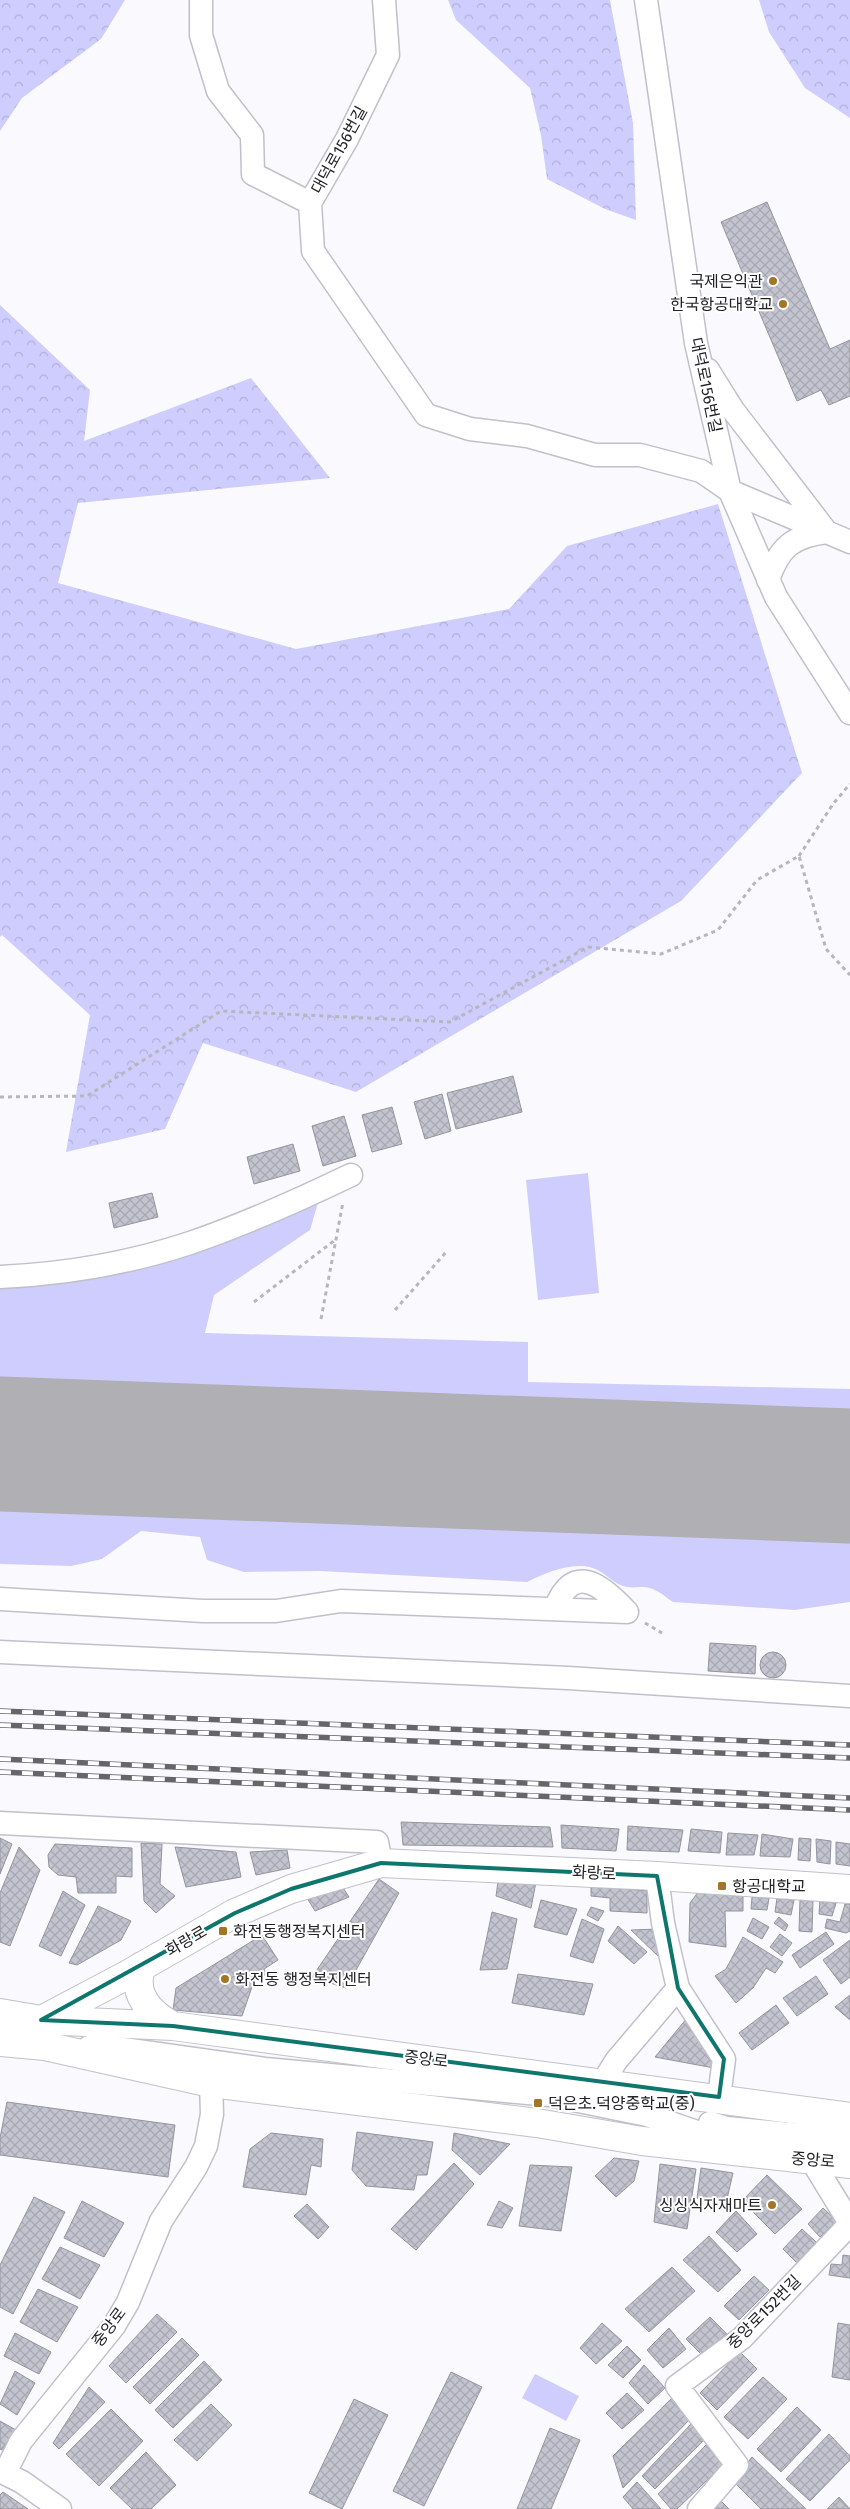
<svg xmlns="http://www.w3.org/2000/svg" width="850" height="2509" font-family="'Fira Sans','Noto Sans KR',sans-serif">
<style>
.green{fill:#cfcdfd}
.forest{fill:url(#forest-crowns)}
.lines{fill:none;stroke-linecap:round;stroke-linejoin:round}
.runway{stroke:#b0afb4;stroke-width:135}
.building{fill:url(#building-cross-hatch);stroke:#94949f}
.minor-casing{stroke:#c0c0cb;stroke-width:25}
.major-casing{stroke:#c0c0cb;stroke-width:30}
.path{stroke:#b7b6bb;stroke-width:3;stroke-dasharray:4 4;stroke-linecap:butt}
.minor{stroke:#fff;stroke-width:22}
.major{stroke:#fff;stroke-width:28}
.rail-casing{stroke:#66656a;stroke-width:5.5}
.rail{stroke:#fff;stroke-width:4;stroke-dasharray:11;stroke-linecap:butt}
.marked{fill:none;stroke:#0f766e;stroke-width:4;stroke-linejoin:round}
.poi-dot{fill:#a27527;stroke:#fff;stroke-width:2}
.labels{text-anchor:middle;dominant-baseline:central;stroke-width:4;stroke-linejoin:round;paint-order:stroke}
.street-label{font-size:16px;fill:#232227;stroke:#fff}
.poi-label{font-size:16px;fill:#232227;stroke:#fff;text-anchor:start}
</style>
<defs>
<pattern id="forest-crowns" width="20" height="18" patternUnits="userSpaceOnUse" patternTransform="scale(1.25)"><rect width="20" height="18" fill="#cfcdfd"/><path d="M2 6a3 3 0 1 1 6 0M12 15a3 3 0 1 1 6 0" fill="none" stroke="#b1b0d9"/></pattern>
<pattern id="building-cross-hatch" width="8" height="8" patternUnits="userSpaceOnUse" patternTransform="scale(1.25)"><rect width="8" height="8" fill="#c4c4d0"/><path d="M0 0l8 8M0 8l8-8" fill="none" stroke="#a8a8b3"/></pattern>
</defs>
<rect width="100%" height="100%" fill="#f9f9fe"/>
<path class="green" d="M 588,1173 L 599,1293 L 538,1300 L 526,1180 Z
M 320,1196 L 310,1230 L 214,1295 L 205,1333 L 528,1342 L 528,1382 L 850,1389 L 850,1443 L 0,1409 L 0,1287 Z
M 0,1468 L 850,1500 L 850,1602 L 795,1610 L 673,1602 C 664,1596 655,1587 643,1587 C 638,1587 632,1588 627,1587 C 616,1585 610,1578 601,1572 C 579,1558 548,1572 527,1582 L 320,1571 L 244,1572 L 207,1560 L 200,1537 L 141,1531 L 102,1559 L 71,1566 L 0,1564 Z
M 535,2374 L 579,2396 L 566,2421 L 522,2398 Z"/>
<path class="forest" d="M 0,0 L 125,0 L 101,39 L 22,98 L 0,131 Z
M 448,0 L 610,0 L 633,123 L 636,220 L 605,209 L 547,179 L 541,135 L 530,88 L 456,20 Z
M 759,0 L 850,0 L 850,118 L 805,88 L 769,32 Z
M 0,305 L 90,390 L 84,441 L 251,378 L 330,478 L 78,503 L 58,583 L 296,649 L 509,609 L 567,546 L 718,504 L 802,773 L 681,901 L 356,1092 L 203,1043 L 165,1129 L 66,1152 L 90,1015 L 2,935 L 0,937 Z"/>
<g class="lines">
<path class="runway" d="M 0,1444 L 850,1476"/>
</g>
<path class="building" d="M 767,202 L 830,349 L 850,340 L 850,396 L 829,405 L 821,390 L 797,401 L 721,222 Z
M 513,1076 L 522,1112 L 456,1129 L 447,1093 Z
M 442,1094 L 451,1131 L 425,1139 L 414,1102 Z
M 392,1107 L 402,1144 L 372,1152 L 362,1115 Z
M 344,1116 L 356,1156 L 323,1166 L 312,1126 Z
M 293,1144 L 300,1171 L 254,1184 L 247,1157 Z
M 152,1193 L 158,1217 L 114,1228 L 109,1203 Z
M 710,1643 L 756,1646 L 755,1674 L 708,1671 Z
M760 1665a13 13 0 1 1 26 0a13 13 0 1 1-26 0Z
M 401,1822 L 550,1827 L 553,1847 L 403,1845 Z
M 561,1825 L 619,1829 L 616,1851 L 562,1848 Z
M 628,1826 L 683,1830 L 679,1852 L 627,1850 Z
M 691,1829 L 722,1832 L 720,1853 L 688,1851 Z
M 728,1833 L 758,1835 L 754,1855 L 726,1855 Z
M 762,1834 L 793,1839 L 790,1857 L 760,1856 Z
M 0,1838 L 12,1844 L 0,1874 Z
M 799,1838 L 811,1839 L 810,1861 L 798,1860 Z
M 816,1839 L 831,1841 L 830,1864 L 817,1862 Z
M 836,1842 L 850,1844 L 850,1866 L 836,1864 Z
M 141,1843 L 162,1844 L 160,1884 L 175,1896 L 156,1913 L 144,1901 Z
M 55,1844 L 132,1848 L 132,1877 L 116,1876 L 116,1893 L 78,1893 L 76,1877 L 58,1875 L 49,1867 L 48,1855 Z
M 19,1847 L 40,1870 L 10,1946 L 0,1942 L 0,1893 Z
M 175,1847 L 236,1852 L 241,1877 L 186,1887 Z
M 287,1850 L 290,1868 L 256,1875 L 250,1852 Z
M 379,1879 L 399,1893 L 346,1988 L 312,1977 Z
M 498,1882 L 536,1882 L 531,1908 L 496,1896 Z
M 340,1883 L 349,1897 L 315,1911 L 307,1898 Z
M 591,1885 L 647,1891 L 647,1913 L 610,1911 L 610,1898 L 591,1896 Z
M 63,1891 L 85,1905 L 61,1956 L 39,1946 Z
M 699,1891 L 743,1892 L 743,1911 L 725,1911 L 726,1947 L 689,1942 L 690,1903 Z
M 752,1897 L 769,1898 L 767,1910 L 751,1909 Z
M 777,1898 L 794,1900 L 791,1915 L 775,1912 Z
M 800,1899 L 813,1900 L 812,1932 L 799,1931 Z
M 820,1899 L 836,1903 L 832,1916 L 819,1914 Z
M 541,1900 L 577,1909 L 567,1935 L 534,1927 Z
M 845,1904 L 850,1904 L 850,1931 L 846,1933 L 825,1928 L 827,1919 L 840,1922 Z
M 98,1906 L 131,1921 L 121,1940 L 77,1965 L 69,1963 Z
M 591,1907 L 604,1911 L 598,1921 L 587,1915 Z
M 492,1912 L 517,1919 L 507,1969 L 480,1970 Z
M 779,1917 L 788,1925 L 785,1931 L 774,1923 Z
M 753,1918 L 769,1927 L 762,1939 L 747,1931 Z
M 582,1919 L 604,1929 L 593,1963 L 570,1956 Z
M 618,1926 L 647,1952 L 634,1964 L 608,1941 Z
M 658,1929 L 665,1955 L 659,1957 L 631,1930 Z
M 826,1932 L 834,1944 L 800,1968 L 792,1955 Z
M 780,1934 L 792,1943 L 782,1956 L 770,1947 Z
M 262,1935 L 278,1960 L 264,1969 L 266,1974 L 253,1984 L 242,2016 L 173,2010 L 176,1988 Z
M 743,1937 L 783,1962 L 775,1973 L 766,1968 L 753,1988 L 736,2003 L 715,1976 L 726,1969 Z
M 850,1940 L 850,1977 L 841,1984 L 823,1960 Z
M 518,1974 L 593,1984 L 584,2015 L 512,2003 Z
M 816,1976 L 828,1994 L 797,2016 L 783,1998 Z
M 850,1995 L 850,2020 L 835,2007 Z
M 776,2005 L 789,2023 L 752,2050 L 739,2033 Z
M 687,2018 L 715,2061 L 714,2068 L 655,2057 Z
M 7,2102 L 175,2125 L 168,2177 L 0,2155 L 0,2138 Z
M 357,2132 L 433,2142 L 427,2175 L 417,2175 L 414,2190 L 366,2186 L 352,2170 Z
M 271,2133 L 323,2139 L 321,2167 L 311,2165 L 306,2195 L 243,2187 L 250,2149 Z
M 454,2133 L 510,2144 L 480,2175 L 452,2150 Z
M 614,2158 L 639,2161 L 634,2181 L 616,2197 L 595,2176 Z
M 454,2163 L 474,2184 L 416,2250 L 391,2229 Z
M 660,2164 L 696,2169 L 687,2229 L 654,2222 Z
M 530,2165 L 572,2167 L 561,2231 L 519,2226 Z
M 701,2168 L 733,2173 L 726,2203 L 697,2198 Z
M 767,2175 L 802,2209 L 775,2234 L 742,2201 Z
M 34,2197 L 65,2212 L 13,2314 L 0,2307 L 0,2265 Z
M 82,2201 L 124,2223 L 104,2257 L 64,2238 Z
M 499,2201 L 513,2208 L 502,2228 L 487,2225 Z
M 307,2204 L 329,2227 L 318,2239 L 294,2216 Z
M 823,2208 L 837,2221 L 820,2237 L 808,2224 Z
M 736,2211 L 757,2234 L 737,2252 L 716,2232 Z
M 802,2229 L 816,2242 L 797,2263 L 783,2249 Z
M 709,2236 L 741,2270 L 718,2292 L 683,2260 Z
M 60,2247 L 100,2265 L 80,2299 L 42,2279 Z
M 843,2255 L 850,2256 L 850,2278 L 829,2275 L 831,2264 L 842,2265 Z
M 672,2267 L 695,2291 L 649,2332 L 625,2309 Z
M 754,2276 L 769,2290 L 739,2320 L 724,2306 Z
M 38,2289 L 78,2307 L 57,2342 L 20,2322 Z
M 157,2314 L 177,2332 L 126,2383 L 109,2366 Z
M 710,2317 L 727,2334 L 701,2354 L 686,2339 Z
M 602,2323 L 622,2341 L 596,2364 L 580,2348 Z
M 838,2323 L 850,2325 L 850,2380 L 832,2377 Z
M 669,2328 L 686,2349 L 663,2368 L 647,2350 Z
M 15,2333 L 51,2352 L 39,2374 L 4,2356 Z
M 182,2338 L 199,2355 L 150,2404 L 133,2387 Z
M 627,2346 L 641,2360 L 623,2378 L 608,2365 Z
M 740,2352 L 757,2369 L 717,2410 L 700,2393 Z
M 204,2361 L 222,2380 L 173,2428 L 155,2410 Z
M 644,2365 L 665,2388 L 648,2404 L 629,2383 Z
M 15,2371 L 35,2383 L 17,2415 L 0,2404 Z
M 451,2372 L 482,2387 L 424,2506 L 393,2491 Z
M 763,2377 L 787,2399 L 748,2439 L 724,2417 Z
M 89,2387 L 105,2402 L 59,2449 L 53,2443 Z
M 627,2393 L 644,2410 L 622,2429 L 606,2413 Z
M 673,2397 L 691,2418 L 623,2488 L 613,2456 Z
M 354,2399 L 388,2415 L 342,2509 L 309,2493 Z
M 211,2404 L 232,2425 L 197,2461 L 174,2440 Z
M 797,2407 L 821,2430 L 781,2472 L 757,2449 Z
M 111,2409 L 143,2441 L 99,2486 L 66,2454 Z
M 0,2421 L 16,2430 L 2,2450 L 0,2449 Z
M 692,2423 L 706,2438 L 655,2489 L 642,2476 Z
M 550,2428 L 580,2440 L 551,2509 L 517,2509 Z
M 829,2434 L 850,2456 L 850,2460 L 810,2501 L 786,2479 Z
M 709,2442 L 726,2462 L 677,2509 L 671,2509 L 658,2494 Z
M 146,2452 L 176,2485 L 151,2509 L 132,2509 L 110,2488 Z
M 752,2457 L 806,2509 L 761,2509 L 733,2481 Z
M 637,2482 L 661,2509 L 633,2509 L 623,2497 Z
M 3,2492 L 28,2509 L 0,2509 L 0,2495 Z
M 839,2497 L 850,2509 L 827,2509 Z
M 719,2499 L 729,2509 L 710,2509 Z"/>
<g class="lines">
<g class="minor-casing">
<path id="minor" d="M 201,0 L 201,35 L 218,91 L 252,135 L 253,174 L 310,203
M 646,0 L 696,343 L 730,491 L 776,597 L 850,713
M 310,203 L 313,251 L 426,415 L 470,429 L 527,436 L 595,455 L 640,455 L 701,471 L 730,491 L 850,542
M 310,203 L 347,139 L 388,55 L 384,0
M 708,370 L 733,410 L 825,530
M 768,580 C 779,547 793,536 827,532
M 0,1277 C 63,1274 130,1263 190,1243 C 243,1225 301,1199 351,1175
M 0,1599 L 203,1611 L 276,1611 L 341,1601 L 627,1612
M 555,1609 C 573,1561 602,1585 627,1612
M 0,1652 L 568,1678 L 850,1696
M 0,1823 L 377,1842 L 381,1863
M 657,1876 L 663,1923 L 678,1988 L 724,2059 L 719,2097
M 89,2047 L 109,2047 L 265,2069 L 549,2095 L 647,2115 L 732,2144
M 603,2082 L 616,2061 L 678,1988
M 710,2123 L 727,2128 L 850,2140
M 812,2161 L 850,2223
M 0,2471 L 22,2482 L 60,2509
M 5,2473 L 21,2441 L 114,2326 L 128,2302 L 161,2221 L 196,2167 L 206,2146 L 212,2114 L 211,2083
M 699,2509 L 737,2465 L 677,2386 L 742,2338 L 850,2224"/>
</g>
<g class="major-casing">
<path id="major" d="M 142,1966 C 130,1994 151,2014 173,2026
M 0,2013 L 41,2020 L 173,2026 L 850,2117
M 0,2042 L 127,1975 L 235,1913 L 291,1889 L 381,1863 L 657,1876 L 850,1889
M 0,2042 L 45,2046 L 211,2083 L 537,2123 L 642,2141 L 850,2164"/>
</g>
<path class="path" d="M 799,856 L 833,804 L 850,784
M 0,1097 L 87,1096 L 221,1011 L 450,1022 L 588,947 L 661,954 L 718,930 L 757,880 L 799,856 L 826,949 L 850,975
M 254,1302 L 335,1240
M 395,1310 L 448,1250
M 321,1319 L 343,1202
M 645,1623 L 662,1633"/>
<use href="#minor" class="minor"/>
<use href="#major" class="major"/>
<g class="rail-casing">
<path id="rail" d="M 0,1711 L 850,1745
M 0,1725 L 850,1758
M 0,1759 L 850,1798
M 0,1772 L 850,1810"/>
</g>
<use href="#rail" class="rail"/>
</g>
<path class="marked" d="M 381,1863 L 657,1876 L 678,1988 L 724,2059 L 719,2097 L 173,2026 L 41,2020 L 235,1913 L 291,1889 Z"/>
<g class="poi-dot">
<circle cx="773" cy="281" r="5"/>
<circle cx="783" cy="304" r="5"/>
<rect x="717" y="1881" width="10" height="10" rx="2.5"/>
<rect x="218" y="1926" width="10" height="10" rx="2.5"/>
<circle cx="225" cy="1979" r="5"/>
<rect x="533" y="2098" width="10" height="10" rx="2.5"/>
<circle cx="772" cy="2205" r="5"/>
</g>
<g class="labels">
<g class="street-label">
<text transform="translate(339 150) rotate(-61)">대덕로156번길</text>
<text transform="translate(706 385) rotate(78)">대덕로156번길</text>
<text transform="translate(594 1873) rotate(3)">화랑로</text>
<text transform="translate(186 1941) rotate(-30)">화랑로</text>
<text transform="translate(426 2059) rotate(7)">중앙로</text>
<text transform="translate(813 2160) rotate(5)">중앙로</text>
<text transform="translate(764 2312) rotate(-45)">중앙로152번길</text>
<text transform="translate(109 2327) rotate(-53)">중앙로</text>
</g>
<g class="poi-label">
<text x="763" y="281" text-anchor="end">국제은익관</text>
<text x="773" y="304" text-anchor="end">한국항공대학교</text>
<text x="732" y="1886">항공대학교</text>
<text x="233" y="1931">화전동행정복지센터</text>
<text x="235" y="1979">화전동 행정복지센터</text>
<text x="548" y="2103">덕은초.덕양중학교(중)</text>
<text x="762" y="2205" text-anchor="end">싱싱식자재마트</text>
</g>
</g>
</svg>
